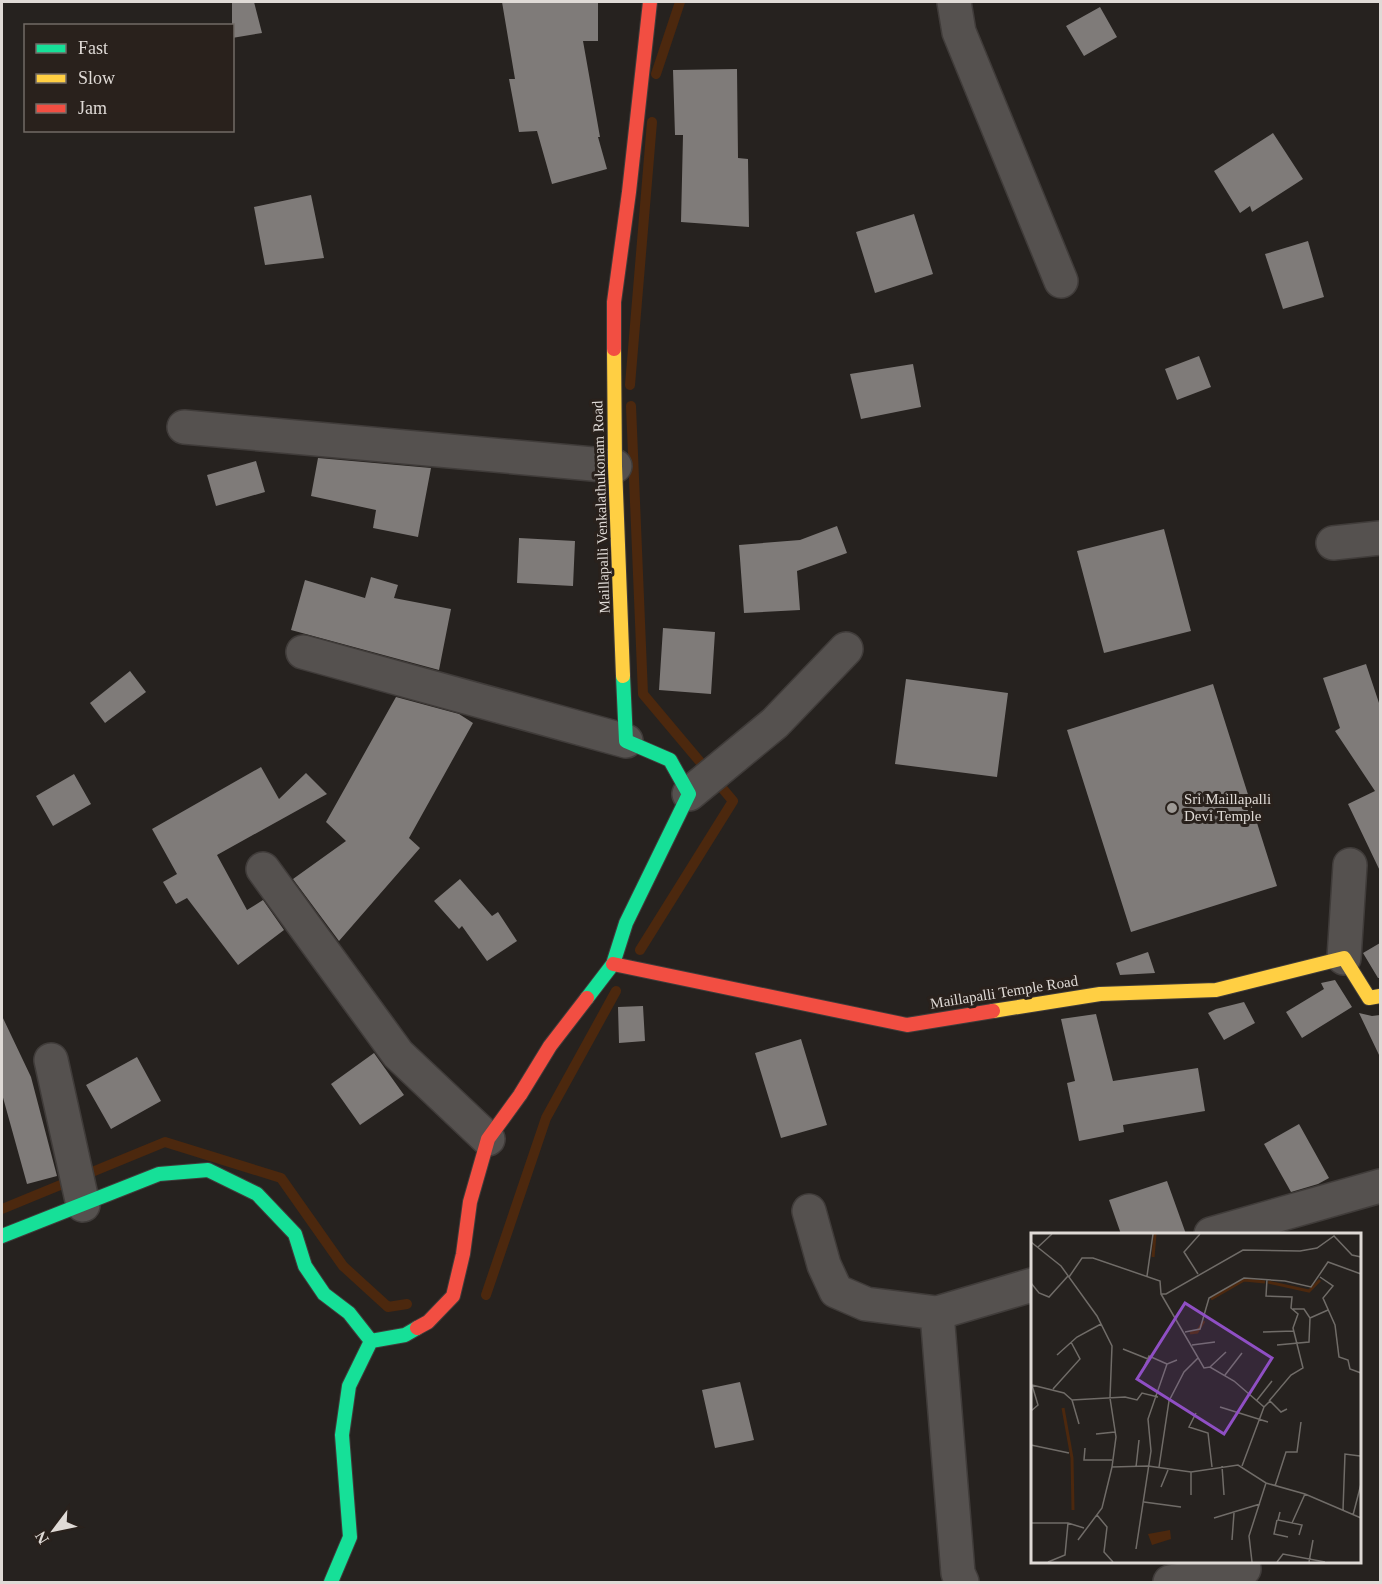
<svg xmlns="http://www.w3.org/2000/svg" width="1382" height="1584" font-family="'Times New Roman',serif">
<style>
.lines{fill:none;stroke-linecap:round;stroke-linejoin:round}
.stream{stroke:#4c280e;stroke-width:10}
.building{fill:#7f7b79}
.street-casing{stroke:#403c3a;stroke-width:36}
.fast-casing{stroke:#403c3a;stroke-width:16}
.slow-casing{stroke:#403c3a;stroke-width:16}
.jam-casing{stroke:#403c3a;stroke-width:16}
.street{stroke:#55514f;stroke-width:33}
.fast{stroke:#16e098;stroke-width:14}
.slow{stroke:#ffcf43;stroke-width:14}
.jam{stroke:#f24e42;stroke-width:14}
.poi-dot{fill:#9e9a96;stroke:#29211c;stroke-width:2}
.labels{text-anchor:middle;dominant-baseline:central;stroke-width:6;stroke-linejoin:round;paint-order:stroke}
.street-label{font-size:15px;fill:#dfdad6;stroke:#29211c}
.poi-label{font-size:15px;fill:#dfdad6;stroke:#29211c;text-anchor:start}
.inset-river{fill:none;stroke:#4c280e;stroke-width:3}
.inset-road{fill:none;stroke:#706c68;stroke-width:1.5}
.view{fill:#8f4fc4;fill-opacity:0.15;stroke:#8f4fc4;stroke-width:3}
.inset-edge{fill:none;stroke:#dfdad6;stroke-width:3}
</style>
<rect width="100%" height="100%" fill="#26221f"/>
<g class="lines">
<path class="stream" d="M 656,74 L 680,2
M 630,385 L 652,122
M 631,406 L 643,694 L 733,801 L 640,950
M 2,1209 L 165,1142 L 281,1178 L 343,1266 L 388,1307 L 407,1304
M 486,1295 L 546,1118 L 616,991"/>
</g>
<path class="building" d="M 232,2 L 254,2 L 262,33 L 232,38 Z
M 502,2 L 598,2 L 598,41 L 583,41 L 600,137 L 598,137 L 607,169 L 552,184 L 537,131 L 519,132 L 509,79 L 515,79 Z
M 1100,7 L 1117,37 L 1084,56 L 1066,26 Z
M 737,69 L 738,158 L 748,159 L 749,227 L 681,222 L 683,135 L 675,135 L 673,70 Z
M 1273,133 L 1303,179 L 1252,212 L 1250,206 L 1240,213 L 1214,171 Z
M 311,195 L 324,258 L 265,265 L 254,207 Z
M 914,214 L 933,274 L 875,293 L 856,232 Z
M 1308,241 L 1324,297 L 1283,309 L 1265,254 Z
M 1199,356 L 1211,387 L 1177,400 L 1165,369 Z
M 913,364 L 921,407 L 861,419 L 850,374 Z
M 318,458 L 431,468 L 418,537 L 373,528 L 376,510 L 311,496 Z
M 256,461 L 265,492 L 216,506 L 207,475 Z
M 837,526 L 847,553 L 797,571 L 800,610 L 744,613 L 739,545 L 800,540 Z
M 1164,529 L 1191,631 L 1104,653 L 1077,551 Z
M 519,538 L 575,541 L 573,586 L 517,583 Z
M 371,577 L 398,585 L 394,598 L 451,609 L 439,670 L 291,630 L 305,580 L 365,598 Z
M 663,628 L 715,632 L 711,694 L 659,690 Z
M 1366,664 L 1380,706 L 1380,871 L 1348,804 L 1375,791 L 1335,731 L 1340,728 L 1323,678 Z
M 130,671 L 146,692 L 105,723 L 90,703 Z
M 906,679 L 1008,693 L 997,777 L 895,764 Z
M 1213,684 L 1277,886 L 1131,932 L 1067,730 Z
M 396,697 L 459,714 L 473,723 L 409,838 L 420,848 L 339,941 L 293,879 L 346,841 L 326,822 Z
M 261,767 L 279,799 L 306,773 L 327,794 L 217,855 L 247,910 L 263,900 L 284,930 L 238,965 L 187,898 L 176,904 L 163,882 L 177,874 L 152,829 Z
M 74,774 L 91,804 L 53,826 L 36,796 Z
M 460,879 L 492,916 L 498,912 L 517,941 L 487,961 L 462,926 L 459,929 L 434,901 Z
M 1380,943 L 1380,978 L 1378,978 L 1363,953 Z
M 1148,952 L 1155,973 L 1120,975 L 1116,963 Z
M 1335,980 L 1352,1007 L 1302,1038 L 1286,1012 L 1324,989 L 1321,983 Z
M 1244,1002 L 1255,1023 L 1224,1040 L 1208,1013 L 1216,1009 Z
M 643,1006 L 645,1041 L 619,1043 L 618,1007 Z
M 1359,1013 L 1372,1016 L 1380,1015 L 1380,1057 Z
M 1096,1014 L 1113,1081 L 1198,1068 L 1205,1111 L 1123,1125 L 1124,1132 L 1079,1141 L 1067,1083 L 1075,1081 L 1061,1019 Z
M 2,1016 L 31,1077 L 57,1176 L 27,1184 L 2,1094 Z
M 801,1039 L 827,1125 L 781,1138 L 755,1053 Z
M 374,1053 L 404,1095 L 360,1125 L 331,1084 Z
M 137,1057 L 161,1101 L 111,1129 L 86,1085 Z
M 1299,1124 L 1329,1178 L 1318,1184 L 1291,1192 L 1264,1144 Z
M 1167,1181 L 1186,1234 L 1121,1234 L 1109,1200 Z
M 740,1382 L 754,1440 L 715,1448 L 702,1390 Z"/>
<g class="lines">
<g class="street-casing">
<path id="street" d="M 954,2 L 959,32 L 1061,281
M 184,427 L 615,466
M 1333,543 L 1380,538
M 303,652 L 626,741
M 689,794 L 775,723 L 846,649
M 263,869 L 398,1054 L 488,1139
M 1344,958 L 1350,865
M 51,1060 L 83,1205
M 809,1211 L 824,1265 L 836,1291 L 866,1304 L 937,1313 L 1032,1285
M 1211,1234 L 1380,1186
M 937,1313 L 958,1573 L 962,1582
M 1170,1582 L 1244,1569"/>
</g>
<g class="fast-casing">
<path id="fast" d="M 587,998 L 613,964 L 626,923 L 689,794 L 670,760 L 626,741 L 623,676
M 2,1236 L 159,1174 L 208,1170 L 257,1194 L 295,1234 L 305,1266 L 324,1294 L 349,1313 L 371,1341
M 331,1582 L 350,1537 L 342,1435 L 349,1386 L 371,1341 L 405,1335 L 417,1328"/>
</g>
<g class="slow-casing">
<path id="slow" d="M 614,349 L 615,466 L 623,676
M 993,1011 L 1100,994 L 1216,990 L 1344,958 L 1369,998 L 1380,996"/>
</g>
<g class="jam-casing">
<path id="jam" d="M 614,349 L 614,302 L 629,192 L 650,2
M 613,964 L 907,1025 L 993,1011
M 417,1328 L 428,1322 L 453,1296 L 463,1254 L 470,1202 L 488,1139 L 520,1095 L 550,1046 L 587,998"/>
</g>
<use href="#street" class="street"/>
<use href="#fast" class="fast"/>
<use href="#slow" class="slow"/>
<use href="#jam" class="jam"/>
</g>
<circle class="poi-dot" cx="1172" cy="808" r="6"/>
<g class="labels">
<g class="street-label">
<text transform="translate(601 507) rotate(-92)">Maillapalli Venkalathukonam Road</text>
<text transform="translate(1004 992) rotate(-9)">Maillapalli Temple Road</text>
</g>
<g class="poi-label">
<text x="1184" y="799">Sri Maillapalli<tspan x="1184" dy="17">Devi Temple</tspan></text>
</g>
</g>
<g transform="translate(1031 1233)">
<rect width="330" height="330" fill="#26221f"/>
<path d="M 139,297 L 140,306 L 121,312 L 117,301 Z" fill="#4c280e"/>
<path class="inset-river" d="M 122,24 L 124,1M 237,49 L 278,58 L 289,47M 180,66 L 213,47 L 234,49M 159,100 L 166,99 L 173,88M 32,175 L 41,225 L 42,277"/>
<path class="inset-road" d="M 0,9 L 30,33 L 66,83 L 81,113 L 79,165 L 85,204 L 81,234 L 117,233 L 160,239 L 207,232 L 235,250 L 274,261 L 330,285M 7,14 L 21,1M 167,41 L 153,19 L 169,1M 116,43 L 122,1M 38,44 L 51,25 L 62,25 L 129,48 L 130,61 L 135,61 L 212,17 L 269,18 L 286,15 L 303,3 L 321,22 L 330,24M 289,44 L 302,53 L 292,65 L 304,92 L 308,124 L 317,127 L 319,136 L 330,140M 236,46 L 235,63 L 261,64 L 260,75 L 267,81 L 262,95 L 272,135 L 260,142 L 238,168M 0,50 L 8,60 L 18,64 L 37,43M 130,61 L 173,135 L 179,134 L 203,148 L 233,174 L 211,233M 279,85 L 297,77M 154,99 L 169,96 L 178,65 L 213,45 L 254,48 L 280,54 L 297,29 L 330,41M 232,99 L 263,98M 161,112 L 184,109M 246,112 L 278,109 L 279,85 L 273,76 L 262,76M 92,116 L 117,126M 26,122 L 46,104 L 70,91M 179,134 L 195,119M 111,139 L 118,123 L 136,131M 194,142 L 211,120M 1,152 L 33,160 L 41,167 L 94,164 L 106,167 L 111,160 L 127,164M 22,156 L 49,126 L 40,109M 41,167 L 48,191M 226,167 L 241,148M 189,174 L 237,189M 233,174 L 239,168 L 250,179 L 256,176M 0,178 L 7,172 L 1,152M 165,180 L 158,194 L 177,200 L 181,234M 65,201 L 84,199M 0,212 L 38,220M 54,215 L 53,227 L 81,227M 191,233 L 193,262M 105,234 L 108,207M 128,234 L 138,168 L 153,139 L 167,125M 244,253 L 255,219 L 266,219 L 270,189M 130,254 L 137,237M 160,262 L 160,239M 113,269 L 150,274M 312,277 L 314,221 L 329,223M 249,279 L 247,287 L 271,292 L 268,302M 66,282 L 76,294 L 73,319 L 82,329M 322,282 L 330,251M 183,285 L 229,271M 246,287 L 243,301 L 257,304M 0,290 L 37,290 L 53,295M 261,290 L 274,261M 47,307 L 71,275 L 81,234M 201,307 L 203,280M 105,316 L 120,218 L 117,186 L 136,131 L 146,127M 17,329 L 34,322 L 37,290M 221,329 L 218,303 L 235,250M 246,329 L 252,321 L 294,329M 278,329 L 282,307"/>
<path class="view" d="M 154,70 L 241,125 L 193,201 L 106,146 Z"/>
<rect width="330" height="330" class="inset-edge"/>
</g>
<rect width="1382" height="1584" fill="none" stroke="#dfdad6" stroke-width="6"/>
<rect x="24" y="24" width="210" height="108" fill="#29211c" stroke="#726b66" stroke-width="1.5"/>
<rect x="36" y="44" width="30" height="9" fill="#16e098" stroke="#726b66" stroke-width="1.5"/>
<text x="78" y="54" font-size="18" fill="#dfdad6">Fast</text>
<rect x="36" y="74" width="30" height="9" fill="#ffcf43" stroke="#726b66" stroke-width="1.5"/>
<text x="78" y="84" font-size="18" fill="#dfdad6">Slow</text>
<rect x="36" y="104" width="30" height="9" fill="#f24e42" stroke="#726b66" stroke-width="1.5"/>
<text x="78" y="114" font-size="18" fill="#dfdad6">Jam</text>
<g transform="translate(54 1530) rotate(238)" stroke="#29211c" stroke-width="4.5" paint-order="stroke">
<path d="M0-4.5L10 22L0 15L-10 22Z" fill="#dfdad6"/>
<text y="-9" font-size="16" font-weight="bold" text-anchor="middle" fill="#dfdad6">N</text>
</g>
</svg>
